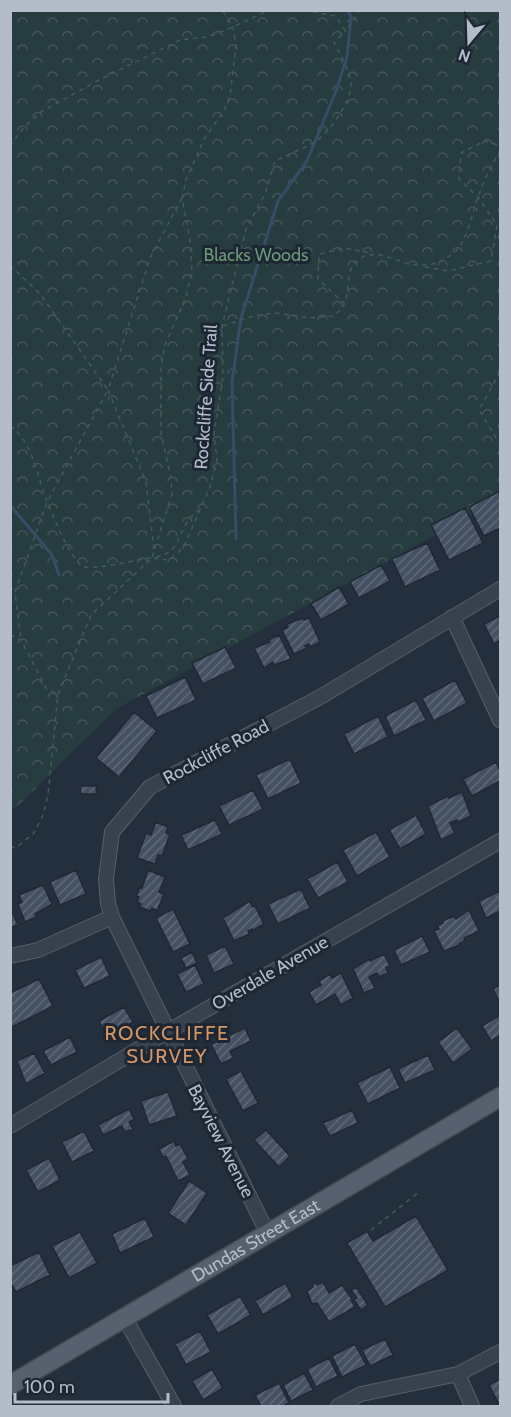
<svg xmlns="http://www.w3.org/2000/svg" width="511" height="1417" font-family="Cabin,sans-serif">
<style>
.forest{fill:url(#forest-crowns)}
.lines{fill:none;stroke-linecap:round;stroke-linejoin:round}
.stream{stroke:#394c67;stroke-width:3}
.building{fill:url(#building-hatch);stroke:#1f2835;stroke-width:1.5}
.minor-casing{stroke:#565f6c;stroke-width:16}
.major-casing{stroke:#414a57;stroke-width:21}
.path{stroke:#44595c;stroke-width:1.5;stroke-dasharray:4.5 4.5;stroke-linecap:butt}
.minor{stroke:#38414e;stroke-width:14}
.major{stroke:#56606e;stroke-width:18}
.labels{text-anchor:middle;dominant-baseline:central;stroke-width:6;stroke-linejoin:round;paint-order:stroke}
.park-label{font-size:18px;fill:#6b9a76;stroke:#1d2633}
.street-label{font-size:18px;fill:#b4bcc9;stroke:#1d2633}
.neighbourhood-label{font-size:20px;letter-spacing:1.5px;fill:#d59563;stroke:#1d2633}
</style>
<defs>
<pattern id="forest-crowns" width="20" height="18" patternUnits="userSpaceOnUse" patternTransform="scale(1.5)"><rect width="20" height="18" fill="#263c3f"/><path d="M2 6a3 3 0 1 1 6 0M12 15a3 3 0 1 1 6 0" fill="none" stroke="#435659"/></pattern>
<pattern id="building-hatch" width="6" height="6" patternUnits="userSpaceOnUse" patternTransform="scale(1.5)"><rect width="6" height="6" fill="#455162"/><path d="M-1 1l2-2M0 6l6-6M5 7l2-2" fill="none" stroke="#5d6877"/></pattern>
</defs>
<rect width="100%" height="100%" fill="#242f3e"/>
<path class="forest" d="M 11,11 L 500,11 L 500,500 L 116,709 L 19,805 L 11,809 Z"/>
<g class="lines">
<path class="stream" d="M 10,505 L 52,555 L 59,575
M 236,539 L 232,382 L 241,318 L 278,201 L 307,161 L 336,91 L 347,57 L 351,17 L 348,10"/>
</g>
<path class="building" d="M 500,491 L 500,528 L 484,536 L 469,507 Z
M 465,508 L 483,543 L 449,560 L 431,525 Z
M 427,543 L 440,570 L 405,587 L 392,559 Z
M 381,565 L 390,581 L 359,598 L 350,582 Z
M 339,587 L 349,604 L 321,620 L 311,604 Z
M 500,616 L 500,640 L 494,644 L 484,624 Z
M 303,618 L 304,620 L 309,618 L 320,642 L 310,647 L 309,644 L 305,646 L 307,648 L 294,654 L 282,630 L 288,627 L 287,624 Z
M 279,635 L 291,659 L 274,665 L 273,662 L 264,668 L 254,648 L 270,642 L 268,640 Z
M 225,647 L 236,668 L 203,684 L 192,663 Z
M 185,677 L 196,700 L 157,718 L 146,696 Z
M 455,680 L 467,703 L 434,721 L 422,698 Z
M 416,700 L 426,720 L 394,736 L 385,716 Z
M 134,712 L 157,731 L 119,777 L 96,758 Z
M 378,716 L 388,737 L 354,754 L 344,734 Z
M 290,759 L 301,783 L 268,799 L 256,775 Z
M 496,762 L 500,771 L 500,781 L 472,796 L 463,779 Z
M 80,786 L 96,786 L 97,794 L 81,794 Z
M 253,790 L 263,809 L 229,825 L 219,806 Z
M 462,792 L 471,816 L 458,822 L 457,820 L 450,823 L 455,833 L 441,840 L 428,806 L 448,796 L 449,798 Z
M 416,815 L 426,834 L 400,849 L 389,830 Z
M 215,820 L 222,834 L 188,850 L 181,835 Z
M 156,822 L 168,827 L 166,833 L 170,834 L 162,856 L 158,855 L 155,864 L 137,858 L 146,833 L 151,835 Z
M 376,832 L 390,857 L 357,876 L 343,850 Z
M 337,862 L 348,882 L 318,898 L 307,879 Z
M 76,870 L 86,894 L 60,905 L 50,882 Z
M 148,870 L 165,877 L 159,892 L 164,894 L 157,911 L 152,908 L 150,911 L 140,907 L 141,904 L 137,902 L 139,897 L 136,896 L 140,887 L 142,888 Z
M 43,885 L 52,904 L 35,914 L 37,917 L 25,922 L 18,904 L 22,902 L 19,895 Z
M 301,889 L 310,908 L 278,924 L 268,904 Z
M 500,891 L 500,911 L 486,918 L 479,901 Z
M 248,902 L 250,902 L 253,907 L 255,906 L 264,924 L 252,931 L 252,929 L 248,931 L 249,934 L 234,941 L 223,918 Z
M 10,908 L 18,925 L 10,928 Z
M 173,909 L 190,944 L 173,952 L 156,918 Z
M 469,910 L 479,931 L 464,938 L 465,940 L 459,944 L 460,945 L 444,951 L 434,931 L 439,929 L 437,926 L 443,923 L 442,921 L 454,916 L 456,919 Z
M 422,936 L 430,952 L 401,965 L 394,950 Z
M 225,946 L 234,964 L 214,973 L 206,955 Z
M 192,952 L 197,963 L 186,968 L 181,958 Z
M 384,954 L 390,966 L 386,968 L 388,973 L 379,977 L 377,973 L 369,977 L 375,988 L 364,993 L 353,969 L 369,959 L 370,961 Z
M 101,957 L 110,976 L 84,988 L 75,970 Z
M 195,965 L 204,984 L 186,992 L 177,974 Z
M 341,973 L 353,998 L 341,1005 L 335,994 L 316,1005 L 309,992 L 321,985 L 319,981 L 330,974 L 332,978 Z
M 39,979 L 53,1006 L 10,1028 L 10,993 Z
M 500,985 L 500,1003 L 493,989 Z
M 124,1007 L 133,1022 L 107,1037 L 99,1021 Z
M 500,1015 L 500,1035 L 491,1041 L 482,1026 Z
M 245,1028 L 251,1041 L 230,1051 L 233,1058 L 221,1064 L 211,1044 L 219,1041 L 217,1035 L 227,1030 L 230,1035 Z
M 457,1028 L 472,1049 L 453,1063 L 438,1042 Z
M 70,1037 L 77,1052 L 51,1065 L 43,1051 Z
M 34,1053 L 45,1073 L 26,1084 L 17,1061 Z
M 428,1055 L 435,1070 L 405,1083 L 398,1069 Z
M 390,1067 L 400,1088 L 368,1104 L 357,1083 Z
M 241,1071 L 258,1103 L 243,1111 L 226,1079 Z
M 168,1092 L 177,1116 L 149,1125 L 141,1101 Z
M 129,1109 L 134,1119 L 129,1122 L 133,1129 L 125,1132 L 122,1126 L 103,1135 L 98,1125 Z
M 352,1110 L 358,1123 L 330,1136 L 323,1123 Z
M 266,1130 L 290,1156 L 279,1167 L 254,1140 Z
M 84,1131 L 94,1151 L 72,1162 L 62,1142 Z
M 174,1141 L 176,1146 L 180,1144 L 188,1159 L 183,1162 L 190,1175 L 178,1181 L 166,1156 L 163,1157 L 159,1149 Z
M 49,1158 L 60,1180 L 38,1192 L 26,1170 Z
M 189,1181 L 207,1193 L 186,1225 L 168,1213 Z
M 416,1216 L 448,1270 L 385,1307 L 347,1243 L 367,1231 L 373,1241 Z
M 145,1218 L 154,1237 L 120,1253 L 112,1234 Z
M 80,1232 L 97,1263 L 69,1278 L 52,1246 Z
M 39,1252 L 50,1275 L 16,1292 L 10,1282 L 10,1266 Z
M 316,1282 L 317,1285 L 323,1282 L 329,1293 L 342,1285 L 352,1299 L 351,1300 L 355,1307 L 329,1322 L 317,1303 L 312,1304 L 307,1291 L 313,1287 L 312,1285 Z
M 285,1283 L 293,1297 L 263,1315 L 255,1301 Z
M 356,1287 L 368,1305 L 361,1310 L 354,1300 L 357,1298 L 351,1290 Z
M 240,1296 L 251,1315 L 218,1334 L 207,1315 Z
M 200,1331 L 211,1352 L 186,1365 L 175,1344 Z
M 385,1339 L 393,1355 L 370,1366 L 362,1350 Z
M 355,1344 L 366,1365 L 342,1377 L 332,1356 Z
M 329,1358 L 338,1376 L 316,1387 L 307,1369 Z
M 212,1369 L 223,1388 L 203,1400 L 192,1381 Z
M 304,1373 L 313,1390 L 291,1401 L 283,1385 Z
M 500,1379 L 500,1404 L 499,1404 L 489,1385 Z
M 279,1383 L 289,1403 L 283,1406 L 261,1406 L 255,1395 Z"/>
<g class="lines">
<g class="minor-casing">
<path id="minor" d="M 452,617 L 500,720
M 10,956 L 38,950 L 112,917
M 10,1126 L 167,1032 L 500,841
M 268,1234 L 112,917 L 108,903 L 106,879 L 112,832 L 150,787 L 322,696 L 500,589
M 124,1317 L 174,1406
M 458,1374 L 472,1406
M 338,1406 L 361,1394 L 458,1374 L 500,1352"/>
</g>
<g class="major-casing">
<g id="major">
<path id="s1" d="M 10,1385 L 500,1097"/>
</g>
</g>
<path class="path" d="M 304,10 L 335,16 L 346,31 L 360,10
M 10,146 L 24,127 L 41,112 L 99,80 L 180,40 L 207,37 L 233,27 L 269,10
M 10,265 L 41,295 L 108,390 L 47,502 L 15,592 L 21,640
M 425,267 L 448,271 L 491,261 L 497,225 L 478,197 L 459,179 L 461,153 L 485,141 L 500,146
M 345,304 L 318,279 L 319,254 L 345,248 L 370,253
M 223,326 L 256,315 L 276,313 L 309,318 L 334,316 C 338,312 344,307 345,302 C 350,289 345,270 358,260 C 386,239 413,288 456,251 C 468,240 473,208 480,192 C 485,178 492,164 500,151
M 500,372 L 479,410 L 500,444
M 10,426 C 33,441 37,477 47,501 C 56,523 66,549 82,567 C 104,569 128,561 151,558
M 154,549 L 146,482 L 108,390 L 150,258 L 182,198
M 152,557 L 172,494 L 171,479 L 161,433 L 161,368 L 165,345 L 186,297 L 192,271 L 190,239 L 182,198 L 186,180 L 204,139 L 224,111 L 230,96 L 236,46 L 233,27 L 222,10
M 156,557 C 180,552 176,538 188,521 C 190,517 195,513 199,510
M 10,586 L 14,591
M 10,635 L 21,640 L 46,688 L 58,694
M 10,848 L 17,847 L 34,833 L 43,815 L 48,795 L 58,694 L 91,615 L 152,558 L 169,560 L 178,553 L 186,542 L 210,487 L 217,461 L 214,433 L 223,377 L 222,326 L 246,229 L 265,194 L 275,161 C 287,155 301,150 313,143 C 327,136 351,102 351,86 C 351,71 340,55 334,42 L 346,31
M 371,1230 L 419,1192"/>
<use href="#minor" class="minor"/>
<use href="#major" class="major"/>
</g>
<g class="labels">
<g class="park-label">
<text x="256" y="255">Blacks Woods</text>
</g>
<g class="street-label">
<text transform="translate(206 397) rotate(-86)">Rockcliffe Side Trail</text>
<text transform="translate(216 752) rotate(-28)">Rockcliffe Road</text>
<text transform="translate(270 973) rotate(-30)">Overdale Avenue</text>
<text transform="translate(221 1141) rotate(63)">Bayview Avenue</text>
<text stroke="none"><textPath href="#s1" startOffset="285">Dundas Street East</textPath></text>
</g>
<g class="neighbourhood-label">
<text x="167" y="1033">ROCKCLIFFE<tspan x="167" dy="23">SURVEY</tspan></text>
</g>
</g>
<rect width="511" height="1417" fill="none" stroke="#b4bcc9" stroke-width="24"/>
<g transform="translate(469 42) rotate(199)" stroke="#1d2633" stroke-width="4.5" paint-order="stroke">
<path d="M0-4.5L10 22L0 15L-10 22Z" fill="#b4bcc9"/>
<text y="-9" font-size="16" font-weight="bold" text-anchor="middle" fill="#b4bcc9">N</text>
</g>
<path d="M15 1393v9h153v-9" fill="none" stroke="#b4bcc9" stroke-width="3"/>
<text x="24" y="1393" font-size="18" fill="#b4bcc9" stroke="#1d2633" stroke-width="4.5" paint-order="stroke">100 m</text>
</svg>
